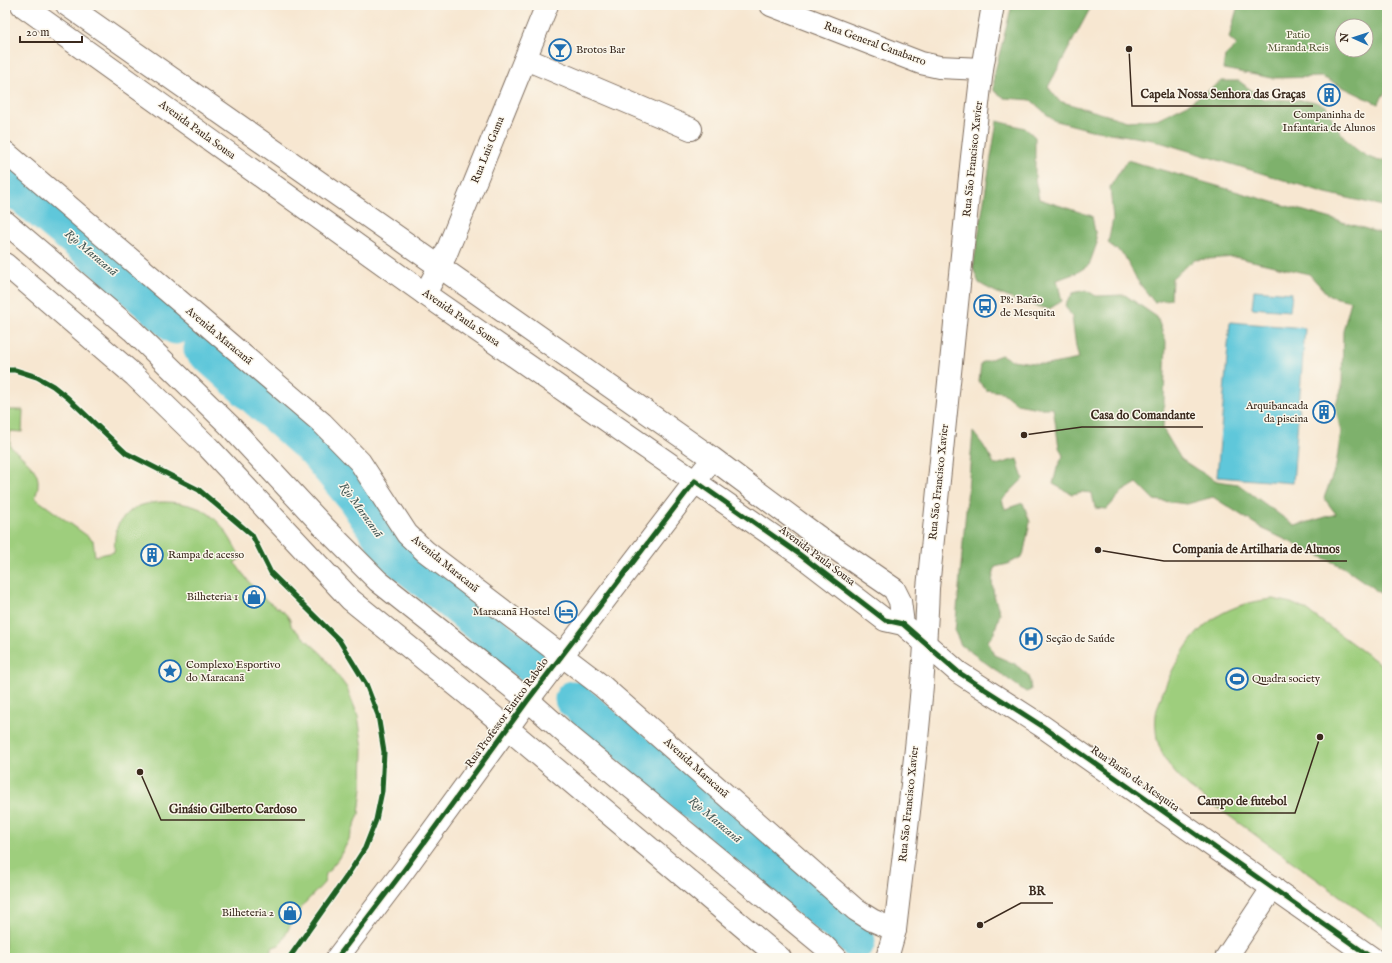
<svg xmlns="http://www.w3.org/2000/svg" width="1392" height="963" font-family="'IM FELL English',serif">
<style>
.green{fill:#9ece7d;stroke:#6c7c4e}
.forest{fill:#7eb16c;stroke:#5c6e45;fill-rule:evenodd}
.water{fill:#5ec7da;stroke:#4c787c}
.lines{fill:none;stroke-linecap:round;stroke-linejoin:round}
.river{stroke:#5ec7da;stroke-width:37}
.minor-casing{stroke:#7d6c5d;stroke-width:24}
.tertiary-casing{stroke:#7d6c5d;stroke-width:24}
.secondary-casing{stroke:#7d6c5d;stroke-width:24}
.minor{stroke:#fff;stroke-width:22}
.tertiary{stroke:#fff;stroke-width:22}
.secondary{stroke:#fff;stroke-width:22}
.cycleway-casing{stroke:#fbf7ec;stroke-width:8}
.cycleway{stroke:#1b5e20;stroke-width:5}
.labels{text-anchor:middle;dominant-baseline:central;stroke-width:3;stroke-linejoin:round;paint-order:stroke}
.park-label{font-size:11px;fill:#595b3a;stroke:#fbf7ec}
.street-label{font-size:11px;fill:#3b2a1e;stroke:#fbf7ec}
.poi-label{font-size:11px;fill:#3b2a1e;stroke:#fbf7ec;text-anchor:start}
.water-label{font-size:12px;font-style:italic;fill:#465956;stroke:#fbf7ec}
.leader{fill:none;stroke:#3b2a1e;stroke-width:1.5}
.callout-dot{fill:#3b2a1e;stroke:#fbf7ec;stroke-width:1.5}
.callout-label{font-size:12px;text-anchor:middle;font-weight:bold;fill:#3b2a1e;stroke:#fbf7ec;stroke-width:3;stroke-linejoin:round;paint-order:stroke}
</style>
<rect width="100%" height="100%" fill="#fbf7ec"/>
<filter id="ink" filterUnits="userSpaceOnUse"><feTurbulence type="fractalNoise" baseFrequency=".025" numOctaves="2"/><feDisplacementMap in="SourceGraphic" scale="8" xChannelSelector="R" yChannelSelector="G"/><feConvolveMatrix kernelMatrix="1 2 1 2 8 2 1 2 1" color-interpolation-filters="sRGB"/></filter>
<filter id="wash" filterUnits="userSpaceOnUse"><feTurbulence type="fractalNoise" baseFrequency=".012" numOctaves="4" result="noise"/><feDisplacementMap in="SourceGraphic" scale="16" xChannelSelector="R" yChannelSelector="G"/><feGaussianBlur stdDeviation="0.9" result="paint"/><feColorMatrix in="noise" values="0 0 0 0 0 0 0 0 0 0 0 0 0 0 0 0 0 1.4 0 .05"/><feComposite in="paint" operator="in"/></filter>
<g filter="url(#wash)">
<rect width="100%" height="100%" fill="#f7e7d1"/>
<path class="green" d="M 5,410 L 23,410 L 22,432 L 10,431 L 10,446 C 21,457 40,468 38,485 C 38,490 36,494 35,498 L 93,540 L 95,556 L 114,552 C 115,543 114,534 118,525 C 122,519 129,511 135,508 C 154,498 192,501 209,514 C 224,525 232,542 241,558 L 234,563 C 238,565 240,571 244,575 C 250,584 258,593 266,600 C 275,608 291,612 291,626 L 322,654 L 347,688 L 358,716 L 363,748 L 362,788 L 359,814 L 349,840 L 338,859 L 326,874 L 324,883 L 304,904 L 294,918 L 282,942 L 279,945 L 273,947 L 270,953 L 265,958 L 5,958 Z
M 1273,599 L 1291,603 L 1305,609 L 1387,669 L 1387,930 L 1189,787 C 1174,773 1162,759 1157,739 C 1156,732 1155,722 1156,715 C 1156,710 1159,705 1160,700 C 1170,671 1189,634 1216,617 C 1233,606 1253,601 1273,599 Z"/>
<path class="forest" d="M 1012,5 L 1092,5 L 1048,87 L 1059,101 L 1127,121 L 1157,119 L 1188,104 L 1222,81 L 1239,81 L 1263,99 L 1312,101 L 1326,106 C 1335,125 1346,145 1365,155 C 1369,158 1375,159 1379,161 L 1387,159 L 1387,207 L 1326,193 L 1153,140 L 1091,130 L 1053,120 L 1031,100 L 1005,98 L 994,91 L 994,75 Z
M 1238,5 L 1387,5 L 1387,89 L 1378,104 L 1322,77 L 1272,78 L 1223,69 L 1225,56 L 1237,45 L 1229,38 ZM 1342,26 L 1366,26 L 1366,50 L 1342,50 Z
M 997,121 L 1025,128 L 1035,137 L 1035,179 L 1039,199 L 1092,216 L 1097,243 L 1089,265 L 1076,273 L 1057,280 L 1062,301 L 1049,309 C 1025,304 1000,296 979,283 L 973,268 Z
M 1127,160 L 1384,234 L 1387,242 L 1387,598 L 1343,567 L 1263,529 L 1213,497 L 1187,504 L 1154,500 L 1137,483 L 1122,492 L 1107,509 L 1095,508 L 1092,493 L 1082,492 L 1072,494 L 1053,484 L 1057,468 L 1063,456 L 1059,447 L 1053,408 L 1038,408 L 1017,404 L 1002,392 L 986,390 L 979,381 L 981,363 L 1001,355 L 1012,360 L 1047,365 L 1079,359 L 1076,347 L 1072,317 L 1065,305 L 1073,293 L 1086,290 L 1096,296 L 1125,295 L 1157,317 L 1166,342 L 1163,429 L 1181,459 L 1196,469 L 1217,481 L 1238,484 L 1295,526 L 1336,514 L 1324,498 L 1336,466 L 1341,432 L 1335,406 L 1342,387 L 1343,331 L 1351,301 L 1329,296 L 1309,274 L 1235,257 L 1194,260 L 1172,278 L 1171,299 L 1154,302 L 1137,280 L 1124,255 L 1108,243 L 1113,219 L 1110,187 Z
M 973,432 L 983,445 L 995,465 L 1017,459 L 1023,479 L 1002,500 L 1005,509 L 1023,503 L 1030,522 L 1023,556 L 1008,564 L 995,567 L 992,581 L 994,596 L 1000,613 L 994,633 L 988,641 L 994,655 L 1015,664 L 1029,676 L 1031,690 L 1026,692 L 961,645 L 955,632 Z"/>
<path class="water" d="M 1254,290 L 1292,293 L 1290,311 L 1252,308 Z
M 1230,322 L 1305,328 L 1293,483 L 1217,477 Z"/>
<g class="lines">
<path class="river" d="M 5,181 L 100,259 L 176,326
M 202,349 L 315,450 L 355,498 L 392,553 L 528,663
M 573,699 L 857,941"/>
</g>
</g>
<g filter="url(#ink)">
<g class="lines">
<g class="minor-casing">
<path id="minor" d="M 526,59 L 691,129
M 5,152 L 322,423 L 360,462 L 407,534 L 425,551 L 602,686 L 856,910 L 872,920 L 895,930
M 425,294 L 445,256 L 547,5
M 1226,958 L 1273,887"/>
</g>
<g class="tertiary-casing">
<path id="tertiary" d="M 22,5 L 425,294 L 799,554 L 885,620 L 903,624 L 958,672 L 1042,726 L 1372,958
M 67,5 L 712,458 L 817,536 L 894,589 L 900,601 L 903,624
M 771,5 L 921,63 L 939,67 L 982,69
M 337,958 L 404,870 L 528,700 L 704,470"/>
</g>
<g class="secondary-casing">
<path id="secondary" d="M 5,222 L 132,330 L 229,425 L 325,528 L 378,581 L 528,700 L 564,732 L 824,946 L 836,958
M 5,264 L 135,376 L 209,448 L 351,600 L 467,694 L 780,958
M 887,958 L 895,930 C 908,816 924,702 928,588 L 972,157 L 982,69 L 993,5"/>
</g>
<use href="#minor" class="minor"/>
<use href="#tertiary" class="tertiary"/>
<use href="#secondary" class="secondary"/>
<g class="cycleway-casing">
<path id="cycleway" d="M 5,370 L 15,370 L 37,377 L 53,386 L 68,398 L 126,453 L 199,490 L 252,535 L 271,573 L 339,640 L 366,684 L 378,715 L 384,752 L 382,791 L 376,820 L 365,848 L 347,876 L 289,958
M 337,958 L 404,870 L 528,700 L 695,481 L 799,554 L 885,620 L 903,624 L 958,672 L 1042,726 L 1372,958"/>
</g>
<use href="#cycleway" class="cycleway"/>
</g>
</g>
<defs>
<g id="bar-ring" transform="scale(1.15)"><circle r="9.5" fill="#fbf7ec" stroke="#1f6fb2" stroke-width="1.5"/><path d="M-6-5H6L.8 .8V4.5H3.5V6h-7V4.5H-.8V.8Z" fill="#1f6fb2"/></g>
<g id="building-ring" transform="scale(1.15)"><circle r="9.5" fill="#fbf7ec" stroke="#1f6fb2" stroke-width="1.5"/><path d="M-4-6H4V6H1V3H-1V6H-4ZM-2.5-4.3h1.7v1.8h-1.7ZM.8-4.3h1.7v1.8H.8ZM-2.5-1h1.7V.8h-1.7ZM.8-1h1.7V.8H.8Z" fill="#1f6fb2"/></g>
<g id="bus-ring" transform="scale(1.15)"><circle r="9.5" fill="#fbf7ec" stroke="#1f6fb2" stroke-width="1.5"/><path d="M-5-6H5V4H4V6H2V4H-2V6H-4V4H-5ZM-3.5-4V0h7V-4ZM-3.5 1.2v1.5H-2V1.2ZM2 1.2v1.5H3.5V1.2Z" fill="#1f6fb2"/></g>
<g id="shop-ring" transform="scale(1.15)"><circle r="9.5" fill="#fbf7ec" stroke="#1f6fb2" stroke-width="1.5"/><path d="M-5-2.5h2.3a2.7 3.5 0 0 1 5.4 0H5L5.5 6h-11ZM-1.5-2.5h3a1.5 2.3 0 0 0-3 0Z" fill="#1f6fb2"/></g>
<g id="hotel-ring" transform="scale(1.15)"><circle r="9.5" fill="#fbf7ec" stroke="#1f6fb2" stroke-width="1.5"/><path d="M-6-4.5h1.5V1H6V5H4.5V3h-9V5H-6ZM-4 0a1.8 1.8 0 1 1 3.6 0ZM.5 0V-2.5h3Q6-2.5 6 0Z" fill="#1f6fb2"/></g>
<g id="hospital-ring" transform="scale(1.15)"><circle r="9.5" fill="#fbf7ec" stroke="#1f6fb2" stroke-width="1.5"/><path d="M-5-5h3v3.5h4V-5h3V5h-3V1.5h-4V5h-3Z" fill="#1f6fb2"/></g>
<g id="sight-ring" transform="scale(1.15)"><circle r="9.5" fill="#fbf7ec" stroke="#1f6fb2" stroke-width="1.5"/><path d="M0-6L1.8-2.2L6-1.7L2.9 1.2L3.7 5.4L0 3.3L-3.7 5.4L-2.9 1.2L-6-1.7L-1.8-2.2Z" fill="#1f6fb2"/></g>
<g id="stadium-ring" transform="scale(1.15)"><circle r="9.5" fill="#fbf7ec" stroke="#1f6fb2" stroke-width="1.5"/><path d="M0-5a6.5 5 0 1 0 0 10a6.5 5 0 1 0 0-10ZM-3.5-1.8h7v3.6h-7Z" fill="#1f6fb2"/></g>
</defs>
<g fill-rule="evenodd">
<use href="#bar-ring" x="560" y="50"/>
<use href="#building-ring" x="1329" y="95"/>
<use href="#bus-ring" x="985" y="306"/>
<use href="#building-ring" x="1324" y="412"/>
<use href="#building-ring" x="152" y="555"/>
<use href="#shop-ring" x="254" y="597"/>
<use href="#hotel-ring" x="566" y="612"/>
<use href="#hospital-ring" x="1031" y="639"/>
<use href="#sight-ring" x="170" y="671"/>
<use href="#stadium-ring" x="1237" y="679"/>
<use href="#shop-ring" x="290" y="913"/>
</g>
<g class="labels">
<g class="park-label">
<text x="1298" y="35">Patio<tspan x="1298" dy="13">Miranda Reis</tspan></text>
</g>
<g class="street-label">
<text transform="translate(875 44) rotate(20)">Rua General Canabarro</text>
<text transform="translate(197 130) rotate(36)">Avenida Paula Sousa</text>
<text transform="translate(488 150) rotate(-68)">Rua Luis Gama</text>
<text transform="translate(973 159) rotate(-84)">Rua São Francisco Xavier</text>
<text transform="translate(461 318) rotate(35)">Avenida Paula Sousa</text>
<text transform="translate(219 336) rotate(40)">Avenida Maracanã</text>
<text transform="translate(939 482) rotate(-84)">Rua São Francisco Xavier</text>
<text transform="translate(817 556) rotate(37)">Avenida Paula Sousa</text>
<text transform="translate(445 564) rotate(39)">Avenida Maracanã</text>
<text transform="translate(507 713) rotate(-54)">Rua Professor Eurico Rabelo</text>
<text transform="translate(696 768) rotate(42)">Avenida Maracanã</text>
<text transform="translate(1135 779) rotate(35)">Rua Barão de Mesquita</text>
<text transform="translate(909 804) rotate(-84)">Rua São Francisco Xavier</text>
</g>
<g class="poi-label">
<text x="576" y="50">Brotos Bar</text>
<text x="1329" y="115" text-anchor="middle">Companinha de<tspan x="1329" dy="13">Infantaria de Alunos</tspan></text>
<text x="1000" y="300">P8: Barão<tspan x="1000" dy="13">de Mesquita</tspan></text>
<text x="1308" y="406" text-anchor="end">Arquibancada<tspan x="1308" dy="13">da piscina</tspan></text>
<text x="168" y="555">Rampa de acesso</text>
<text x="238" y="597" text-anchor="end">Bilheteria 1</text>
<text x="550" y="612" text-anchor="end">Maracanã Hostel</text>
<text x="1046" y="639">Seção de Saúde</text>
<text x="186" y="665">Complexo Esportivo<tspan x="186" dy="13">do Maracanã</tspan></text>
<text x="1252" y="679">Quadra society</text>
<text x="274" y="913" text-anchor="end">Bilheteria 2</text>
</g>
<g class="water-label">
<text transform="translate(91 253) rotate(40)">Rio Maracanã</text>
<text transform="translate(361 510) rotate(54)">Rio Maracanã</text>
<text transform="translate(715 820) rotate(40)">Rio Maracanã</text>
</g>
</g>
<path class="leader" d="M1129 49L1132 106H1313M1024 435L1082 427H1203M1098 550L1164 561H1347M1320 737L1295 813H1190M140 772L161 820H305M980 925L1021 903H1053"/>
<g class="callout-dot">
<circle cx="1129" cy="49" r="4"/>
<circle cx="1024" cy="435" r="4"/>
<circle cx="1098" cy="550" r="4"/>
<circle cx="1320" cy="737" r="4"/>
<circle cx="140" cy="772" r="4"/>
<circle cx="980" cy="925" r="4"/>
</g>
<g class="callout-label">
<text x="1223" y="98">Capela Nossa Senhora das Graças</text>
<text x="1143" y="419">Casa do Comandante</text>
<text x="1256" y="553">Compania de Artilharia de Alunos</text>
<text x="1242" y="805">Campo de futebol</text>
<text x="233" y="813">Ginásio Gilberto Cardoso</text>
<text x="1037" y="895">BR</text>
</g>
<rect width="1392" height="963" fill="none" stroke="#fbf7ec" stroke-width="20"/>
<g transform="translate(1354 38) rotate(273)"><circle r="19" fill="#fbf7ec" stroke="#aea59a"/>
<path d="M0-3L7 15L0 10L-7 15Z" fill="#1f6fb2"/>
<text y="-6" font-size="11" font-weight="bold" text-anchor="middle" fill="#3b2a1e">N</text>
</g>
<path d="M20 36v6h62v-6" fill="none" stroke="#3b2a1e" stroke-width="2"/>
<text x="26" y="36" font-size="12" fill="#3b2a1e" stroke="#fbf7ec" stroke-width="3" paint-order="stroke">20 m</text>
</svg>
